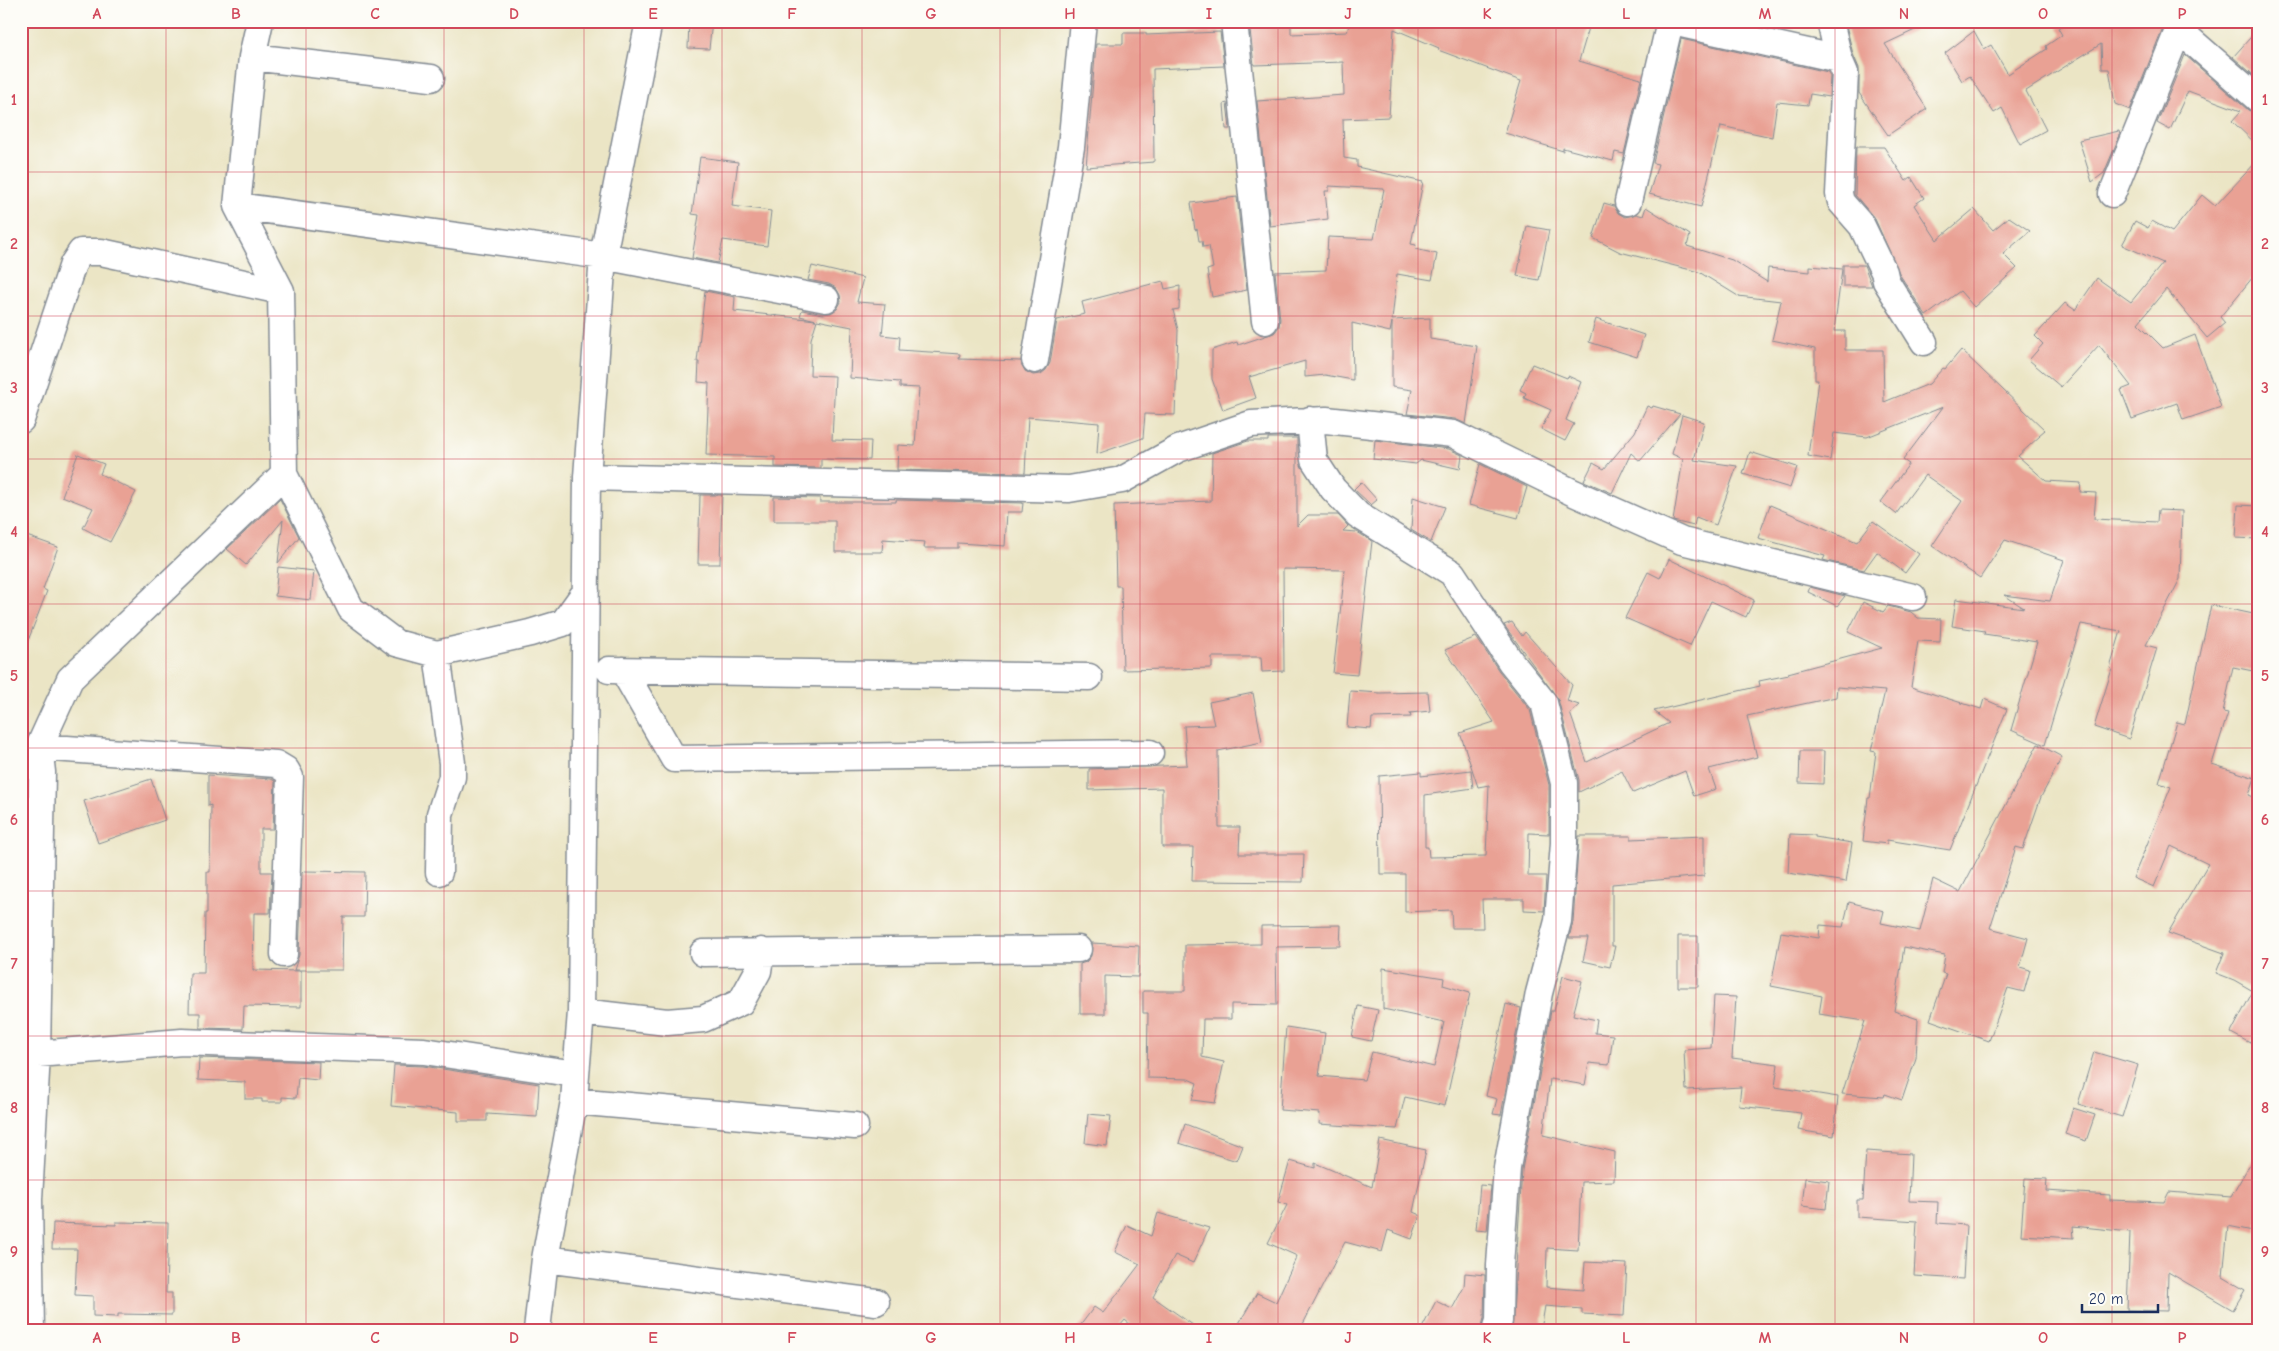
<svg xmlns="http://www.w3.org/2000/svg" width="2279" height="1351" font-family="'Comic Neue',sans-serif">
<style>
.building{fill:#e9a194}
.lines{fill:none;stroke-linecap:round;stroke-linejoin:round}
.street-casing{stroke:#838a92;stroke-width:29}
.street{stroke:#fff;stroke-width:26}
.grid{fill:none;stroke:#d1495b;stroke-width:1;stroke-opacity:0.55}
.neatline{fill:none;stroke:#d1495b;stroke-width:2}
.grid-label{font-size:16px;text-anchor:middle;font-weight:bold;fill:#d1495b}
</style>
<rect width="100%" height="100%" fill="#fdfcf7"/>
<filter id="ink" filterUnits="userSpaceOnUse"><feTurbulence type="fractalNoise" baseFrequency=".02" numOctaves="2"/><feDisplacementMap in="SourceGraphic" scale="10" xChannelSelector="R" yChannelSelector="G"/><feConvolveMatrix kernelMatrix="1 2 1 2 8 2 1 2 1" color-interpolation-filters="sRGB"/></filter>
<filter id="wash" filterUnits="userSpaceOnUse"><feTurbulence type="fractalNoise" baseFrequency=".0096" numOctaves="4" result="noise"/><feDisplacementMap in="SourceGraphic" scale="20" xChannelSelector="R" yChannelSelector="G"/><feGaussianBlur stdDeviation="1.12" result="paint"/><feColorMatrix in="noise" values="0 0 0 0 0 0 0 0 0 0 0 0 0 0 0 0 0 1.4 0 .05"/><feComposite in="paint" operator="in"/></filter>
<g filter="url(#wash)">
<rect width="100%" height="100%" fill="#ebe5c5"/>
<g id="blocks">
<path class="building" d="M 689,21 L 712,21 L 709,49 L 688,48 Z
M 1249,21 L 1291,21 L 1291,34 L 1347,32 L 1350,21 L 1591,21 L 1579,61 L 1641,79 L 1624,154 L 1615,152 L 1613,161 L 1563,148 L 1563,151 L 1505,133 L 1521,81 L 1438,50 L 1439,48 L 1394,29 L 1389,117 L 1343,119 L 1344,158 L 1357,160 L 1357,167 L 1423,182 L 1411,244 L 1416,245 L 1415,249 L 1437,254 L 1432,280 L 1397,274 L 1392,320 L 1430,318 L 1430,339 L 1477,346 L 1466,424 L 1455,419 L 1407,414 L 1412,390 L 1392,387 L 1392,322 L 1390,332 L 1352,323 L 1353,380 L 1325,375 L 1305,377 L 1305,361 L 1249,377 L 1256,398 L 1223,410 L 1212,379 L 1212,350 L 1237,342 L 1238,345 L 1274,333 L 1279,327 L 1280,319 L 1275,272 L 1326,270 L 1328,237 L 1374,239 L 1384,189 L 1329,186 L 1329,191 L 1325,191 L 1328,219 L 1270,226 L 1257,101 L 1344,95 L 1343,62 L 1254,65 Z
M 1845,21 L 1934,21 L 1885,44 L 1927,109 L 1888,135 L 1859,93 L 1859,68 L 1853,54 Z
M 2070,21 L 2142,21 L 2164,25 L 2130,110 L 2115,104 L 2109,69 L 2102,69 L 2101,44 L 2026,91 L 2046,130 L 2020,144 L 2002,108 L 1994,113 L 1970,76 L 1962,81 L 1945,53 L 1974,31 L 1984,49 L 1991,45 L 2008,74 L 2047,49 L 2046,46 L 2062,35 L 2058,28 Z
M 2258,29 L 2258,79 L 2233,57 Z
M 1220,32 L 1224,66 L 1153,69 L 1154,162 L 1086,167 L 1096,44 L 1123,44 L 1123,33 L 1146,33 L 1146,35 Z
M 1681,39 L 1828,72 L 1830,76 L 1829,97 L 1810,94 L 1808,105 L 1777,102 L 1772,137 L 1721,126 L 1701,207 L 1649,194 L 1658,164 L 1653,163 Z
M 2185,55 L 2248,110 L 2258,114 L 2258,146 L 2232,121 L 2241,111 L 2188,91 L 2170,130 L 2157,123 Z
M 1227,103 L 1230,129 L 1226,129 L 1224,104 Z
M 2119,131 L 2120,135 L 2104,173 L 2092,182 L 2079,140 Z
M 1856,147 L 1884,147 L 1906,181 L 1911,177 L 1924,198 L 1914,205 L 1937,240 L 1974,209 L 1993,230 L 2009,217 L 2030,231 L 2003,254 L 2017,268 L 1974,307 L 1960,291 L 1926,316 L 1900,275 L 1875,219 L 1855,195 Z
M 700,157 L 738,162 L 732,206 L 771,211 L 767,246 L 723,240 L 718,263 L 692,258 L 699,215 L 692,214 Z
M 2258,160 L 2258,271 L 2220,317 L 2225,323 L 2207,338 L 2166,289 L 2138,323 L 2163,348 L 2195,335 L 2221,407 L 2183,420 L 2177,403 L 2132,419 L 2121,390 L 2131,386 L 2099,345 L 2061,387 L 2029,360 L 2043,344 L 2035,336 L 2065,303 L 2075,310 L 2097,278 L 2131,302 L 2163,263 L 2122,245 L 2135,221 L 2148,228 L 2152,221 L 2172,232 L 2202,195 L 2215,206 Z
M 1237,197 L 1247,290 L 1212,297 L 1207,270 L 1213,268 L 1209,246 L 1203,247 L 1202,241 L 1199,241 L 1197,229 L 1195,230 L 1191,203 Z
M 1604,203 L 1614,206 L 1618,213 L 1625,217 L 1636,214 L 1643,216 L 1646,207 L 1690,235 L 1687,246 L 1732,260 L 1767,282 L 1768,268 L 1810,272 L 1810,266 L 1842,269 L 1834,331 L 1845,331 L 1845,350 L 1883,350 L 1884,402 L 1929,384 L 1943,368 L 1945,369 L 1961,350 L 2045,430 L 2039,435 L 2040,436 L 2018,456 L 2046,481 L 2081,483 L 2080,492 L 2096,493 L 2094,519 L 2157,522 L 2158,510 L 2182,511 L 2180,579 L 2146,645 L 2157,648 L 2129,739 L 2094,727 L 2112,669 L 2110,668 L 2121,631 L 2081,624 L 2045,745 L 2011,730 L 2037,642 L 1984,634 L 1985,631 L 1952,626 L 1956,599 L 2024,608 L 2004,595 L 2050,601 L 2064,560 L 2005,540 L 1980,578 L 1932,546 L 1962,501 L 1925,475 L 1896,514 L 1881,502 L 1909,464 L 1903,460 L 1943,407 L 1867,437 L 1834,433 L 1830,460 L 1808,456 L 1818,380 L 1815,380 L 1815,349 L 1772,340 L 1781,301 L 1738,296 L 1699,272 L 1620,252 L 1593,238 Z
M 1527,226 L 1549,230 L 1539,280 L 1517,276 Z
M 1843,265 L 1864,265 L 1872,286 L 1843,286 Z
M 812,266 L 863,278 L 857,302 L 885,304 L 882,335 L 900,337 L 899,350 L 960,354 L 959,359 L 1021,361 L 1025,371 L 1033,375 L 1041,374 L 1046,370 L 1050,363 L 1057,320 L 1085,314 L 1082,302 L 1163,281 L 1165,289 L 1180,286 L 1179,309 L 1173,310 L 1178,330 L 1175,415 L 1145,414 L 1143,438 L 1097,454 L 1099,423 L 1028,417 L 1025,473 L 897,470 L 898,445 L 915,446 L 919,388 L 900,387 L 900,382 L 850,378 L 852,327 L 817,320 L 811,339 L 810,375 L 835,376 L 832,440 L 871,441 L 870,460 L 821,459 L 821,468 L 775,467 L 775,457 L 706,455 L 709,383 L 698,382 L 699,362 L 697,362 L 705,291 L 735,297 L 734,311 L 816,320 L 800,316 L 802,310 L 823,314 L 831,313 L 837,309 L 841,302 L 840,295 L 836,288 L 829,284 L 808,280 Z
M 1596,319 L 1644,335 L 1637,357 L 1589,342 Z
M 1532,364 L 1567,378 L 1568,376 L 1581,382 L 1566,420 L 1574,424 L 1565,441 L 1541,429 L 1551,410 L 1524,398 L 1526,393 L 1520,390 Z
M 1647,406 L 1652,408 L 1653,406 L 1680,414 L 1640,461 L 1631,453 L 1612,493 L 1584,481 L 1593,463 L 1604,469 L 1635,432 Z
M 1682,415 L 1704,422 L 1694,460 L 1737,466 L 1716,525 L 1696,517 L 1694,526 L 1673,521 L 1683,459 L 1672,454 Z
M 1268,438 L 1297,438 L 1297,526 L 1308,515 L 1338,515 L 1348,526 L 1343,531 L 1357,532 L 1372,541 L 1357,675 L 1333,673 L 1345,570 L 1283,569 L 1284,671 L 1262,672 L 1261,657 L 1212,657 L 1212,668 L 1123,670 L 1121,586 L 1116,586 L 1114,505 L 1211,501 L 1212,453 L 1248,441 L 1268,441 Z
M 1375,440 L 1449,449 L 1462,455 L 1460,469 L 1421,460 L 1416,464 L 1373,459 Z
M 1750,452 L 1797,467 L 1790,488 L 1743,474 Z
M 78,454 L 104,464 L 100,474 L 136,492 L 110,542 L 83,528 L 93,508 L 62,496 Z
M 1480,464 L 1527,487 L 1518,518 L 1469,505 Z
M 1361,482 L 1377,500 L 1371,505 L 1354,489 Z
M 700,495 L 722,495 L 720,564 L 698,564 Z
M 774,497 L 820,498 L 820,502 L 896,502 L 896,500 L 1023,503 L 1022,512 L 1007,512 L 1005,546 L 958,543 L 958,548 L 924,548 L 925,542 L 883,539 L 882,552 L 835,552 L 835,521 L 774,521 Z
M 1413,497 L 1445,507 L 1431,542 L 1411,530 Z
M 280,499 L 299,537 L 278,563 L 283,520 L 246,565 L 227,549 Z
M 1770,505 L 1857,542 L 1873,521 L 1919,554 L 1905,573 L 1877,552 L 1864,570 L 1823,560 L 1825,556 L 1758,538 Z
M 2238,505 L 2258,506 L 2258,539 L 2236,538 Z
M 21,534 L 58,547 L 43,589 L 47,591 L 23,654 Z
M 1669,559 L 1754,600 L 1746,617 L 1711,601 L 1690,646 L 1625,618 L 1648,572 L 1660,578 Z
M 278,567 L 314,571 L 311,600 L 275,596 Z
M 1810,587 L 1845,596 L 1837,606 L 1808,592 Z
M 1863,602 L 1883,612 L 1888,606 L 1911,612 L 1918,618 L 1941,619 L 1940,642 L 1918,641 L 1911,687 L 1981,709 L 1984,699 L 2007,709 L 1950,850 L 1887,840 L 1887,844 L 1863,841 L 1868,798 L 1870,798 L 1876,752 L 1871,751 L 1885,691 L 1837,687 L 1836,697 L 1747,716 L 1757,757 L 1709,769 L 1716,789 L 1694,796 L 1685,771 L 1633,793 L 1622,771 L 1579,792 L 1579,780 L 1558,699 L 1504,625 L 1512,622 L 1522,636 L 1525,632 L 1572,685 L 1567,701 L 1579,705 L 1570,713 L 1587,762 L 1669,723 L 1654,711 L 1760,686 L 1759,681 L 1789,675 L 1788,673 L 1882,648 L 1848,632 Z
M 2211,605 L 2258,615 L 2258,672 L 2233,667 L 2223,712 L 2228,713 L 2212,764 L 2255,778 L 2249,795 L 2258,799 L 2258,1029 L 2250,1043 L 2231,1033 L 2253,991 L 2234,980 L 2216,973 L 2224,953 L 2168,933 L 2208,864 L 2171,846 L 2154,887 L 2133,878 L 2171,787 L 2159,783 L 2177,722 L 2185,724 Z
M 1476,637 L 1499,671 L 1530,710 L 1549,785 L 1549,834 L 1529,833 L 1528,876 L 1546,876 L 1544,911 L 1524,910 L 1524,899 L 1482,899 L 1483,928 L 1452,928 L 1451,910 L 1405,912 L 1405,874 L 1380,874 L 1379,776 L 1421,772 L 1421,776 L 1471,770 L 1473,788 L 1425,795 L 1425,847 L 1428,847 L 1429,857 L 1486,856 L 1489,785 L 1478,787 L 1460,733 L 1494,722 L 1445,650 Z
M 1350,691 L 1380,693 L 1428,692 L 1430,711 L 1410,713 L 1411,717 L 1372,718 L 1371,729 L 1347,727 Z
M 1253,693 L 1262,742 L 1218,751 L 1219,827 L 1240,827 L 1239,854 L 1304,854 L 1303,882 L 1192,881 L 1193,847 L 1162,847 L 1162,788 L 1089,790 L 1089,769 L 1187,765 L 1184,726 L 1214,725 L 1209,702 Z
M 2038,744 L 2062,757 L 2041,797 L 2023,849 L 2016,847 L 1990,928 L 2028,938 L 2020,967 L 2030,970 L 2024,992 L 2008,988 L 1989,1041 L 1930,1020 L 1946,974 L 1942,973 L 1945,955 L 1904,947 L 1894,1011 L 1918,1019 L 1916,1058 L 1902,1100 L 1885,1094 L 1884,1097 L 1842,1094 L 1865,1021 L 1819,1014 L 1822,996 L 1771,986 L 1781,932 L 1819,938 L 1820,925 L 1843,927 L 1849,902 L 1884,911 L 1881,923 L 1920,931 L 1933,879 L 1960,892 Z
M 1800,751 L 1824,751 L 1823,784 L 1799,783 Z
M 208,775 L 271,779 L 275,781 L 273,829 L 261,829 L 261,872 L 272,872 L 270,913 L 254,913 L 253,970 L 301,971 L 301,1007 L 244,1006 L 243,1029 L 200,1028 L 200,1013 L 189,1013 L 190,973 L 204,973 L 205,913 L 207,913 L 207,872 L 210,872 L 211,805 L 208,806 Z
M 151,779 L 165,820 L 98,843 L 84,801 Z
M 1790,834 L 1815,835 L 1815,837 L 1852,843 L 1846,882 L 1788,873 Z
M 1579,836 L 1631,836 L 1631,839 L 1704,836 L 1704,876 L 1612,884 L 1612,946 L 1615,946 L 1610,967 L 1583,961 L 1588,938 L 1569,938 L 1573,922 Z
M 304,871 L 365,872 L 364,917 L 343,917 L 342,970 L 294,970 L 299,955 L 302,873 Z
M 1341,925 L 1340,946 L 1276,947 L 1277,1005 L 1231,1004 L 1231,1019 L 1203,1019 L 1202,1057 L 1224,1062 L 1215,1103 L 1192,1100 L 1197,1083 L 1188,1079 L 1147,1078 L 1148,1013 L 1143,1013 L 1143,991 L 1185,991 L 1185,945 L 1261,944 L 1261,926 Z
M 1678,936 L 1698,936 L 1698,987 L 1678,987 Z
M 1092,943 L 1139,946 L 1138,977 L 1105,976 L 1105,1014 L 1080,1014 L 1080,964 L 1086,962 L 1091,956 Z
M 1383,968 L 1444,978 L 1443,985 L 1470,993 L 1445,1106 L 1405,1097 L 1397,1129 L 1319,1124 L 1320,1113 L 1280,1110 L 1286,1027 L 1325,1033 L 1319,1076 L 1364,1080 L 1372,1052 L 1434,1067 L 1444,1022 L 1383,1009 Z
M 1563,976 L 1582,981 L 1573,1015 L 1597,1020 L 1595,1033 L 1613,1035 L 1609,1065 L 1589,1063 L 1585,1085 L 1550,1079 L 1543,1135 L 1615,1152 L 1614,1181 L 1581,1182 L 1578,1250 L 1547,1248 L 1546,1287 L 1583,1290 L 1585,1262 L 1627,1264 L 1624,1316 L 1582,1314 L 1582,1309 L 1545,1306 L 1541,1330 L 1512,1330 L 1522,1170 L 1551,1011 L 1554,1011 Z
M 1714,996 L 1736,997 L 1732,1058 L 1778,1064 L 1775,1087 L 1838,1097 L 1834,1136 L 1798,1130 L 1801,1113 L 1739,1106 L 1741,1087 L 1686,1090 L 1684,1050 L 1711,1048 Z
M 1506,1004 L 1521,1008 L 1501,1115 L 1493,1114 L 1497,1099 L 1486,1096 Z
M 1358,1006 L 1378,1010 L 1371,1041 L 1352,1037 Z
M 2094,1052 L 2138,1065 L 2122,1117 L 2078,1104 Z
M 199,1058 L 319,1062 L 318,1080 L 298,1078 L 296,1098 L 282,1097 L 282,1102 L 262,1102 L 262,1099 L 245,1099 L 245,1082 L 198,1080 Z
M 394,1065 L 423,1066 L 539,1084 L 537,1117 L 487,1114 L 487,1121 L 458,1121 L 458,1112 L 391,1106 Z
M 2073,1108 L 2095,1115 L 2086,1141 L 2065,1134 Z
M 1088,1114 L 1111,1116 L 1107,1146 L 1085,1143 Z
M 1185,1124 L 1243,1146 L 1237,1161 L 1179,1143 Z
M 1380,1140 L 1426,1150 L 1413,1212 L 1420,1215 L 1412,1239 L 1388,1230 L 1382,1252 L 1345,1242 L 1300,1330 L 1235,1330 L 1257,1293 L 1276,1302 L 1297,1256 L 1268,1243 L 1287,1205 L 1278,1202 L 1290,1161 L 1315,1168 L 1315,1163 L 1372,1187 Z
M 2258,1150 L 2258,1232 L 2228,1226 L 2223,1277 L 2245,1290 L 2233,1310 L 2168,1272 L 2167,1311 L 2127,1310 L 2130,1232 L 2073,1226 L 2074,1238 L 2021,1235 L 2025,1178 L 2047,1179 L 2046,1191 L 2110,1195 L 2110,1200 L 2164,1202 L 2169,1192 L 2231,1197 Z
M 1866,1151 L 1911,1154 L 1909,1201 L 1938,1202 L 1937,1223 L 1966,1225 L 1963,1279 L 1914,1276 L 1917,1221 L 1857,1217 L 1857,1200 L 1863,1200 Z
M 1805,1178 L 1829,1181 L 1826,1209 L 1802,1206 Z
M 1480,1185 L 1491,1186 L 1487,1231 L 1476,1230 Z
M 1158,1213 L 1209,1228 L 1193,1263 L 1175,1255 L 1153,1297 L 1200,1330 L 1137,1330 L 1125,1320 L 1120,1326 L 1125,1330 L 1077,1330 L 1094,1307 L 1103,1313 L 1140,1264 L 1115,1252 L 1127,1225 L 1151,1236 Z
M 116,1222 L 168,1223 L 166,1293 L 172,1293 L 172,1315 L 118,1314 L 118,1317 L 93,1316 L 93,1296 L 75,1295 L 77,1249 L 52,1249 L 53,1223 L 116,1225 Z
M 1465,1273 L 1485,1275 L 1484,1318 L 1481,1330 L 1421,1330 L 1436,1301 L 1452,1309 L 1464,1287 Z"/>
</g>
</g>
<g filter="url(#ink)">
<use href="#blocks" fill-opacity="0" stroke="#838a92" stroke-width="1"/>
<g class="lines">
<g class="street-casing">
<path id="street" d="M 260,21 L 252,57 L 237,206 L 281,291 L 284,474 L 351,609 L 396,643 L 437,654 L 530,633 L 563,623 L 586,591
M 1234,21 L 1265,321
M 1668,21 L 1839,59
M 1830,21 L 1839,59 L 1845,73 L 1839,194 L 1841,202 L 1862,226 L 1884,272 L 1886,281 L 1924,342
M 2178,29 L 2258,99
M 252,57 L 431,78
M 2112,194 L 2182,21
M 1628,202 L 1670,22
M 237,206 L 603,256 L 826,299
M 1035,360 L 1071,147 L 1083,21
M 21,420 L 73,264 L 81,252 L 101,252 L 281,291
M 1310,420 L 1314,460 L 1333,489 L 1358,515 L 1452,573 L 1511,662 L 1544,703 L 1564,783 L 1564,843 L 1558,921 L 1539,993 L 1507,1168 L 1500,1265 L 1499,1321 L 1496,1330
M 587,477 L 1069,489 L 1122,480 L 1178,449 L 1251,424 L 1326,420 L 1453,434 L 1574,493 L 1682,541 L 1913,597
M 437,654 L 452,763 L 452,777 L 440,814 L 439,872
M 609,670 L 1089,677
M 623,670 L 674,759 L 1150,753
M 39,747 L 276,764 L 286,770 L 290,777 L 284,954
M 703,953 L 1078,949
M 581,1012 L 667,1022 L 703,1019 L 741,1002 L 758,971 L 761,951
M 21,1052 L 37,1054 L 182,1042 L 424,1051 L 576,1074
M 574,1101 L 855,1126
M 545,1259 L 876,1302
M 31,1330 L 29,1199 L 37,1054 L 42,772 L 39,747 L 70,679 L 284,474
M 537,1330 L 545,1259 L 574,1101 L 581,1012 L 587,477 L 603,256 L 649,21"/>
</g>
<use href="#street" class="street"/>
</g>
</g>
<path class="grid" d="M 166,21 L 166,1330M 306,21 L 306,1330M 444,21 L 444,1330M 584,21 L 584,1330M 722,21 L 722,1330M 862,21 L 862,1330M 1000,21 L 1000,1330M 1140,21 L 1140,1330M 1278,21 L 1278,1330M 1418,21 L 1418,1330M 1556,21 L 1556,1330M 1696,21 L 1696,1330M 1835,21 L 1835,1330M 1974,21 L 1974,1330M 2112,21 L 2112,1330M 21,172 L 2258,172M 21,316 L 2258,316M 21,459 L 2258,459M 21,604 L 2258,604M 21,748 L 2258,748M 21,891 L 2258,891M 21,1036 L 2258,1036M 21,1180 L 2258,1180"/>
<rect width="2279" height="1351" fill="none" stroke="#fdfcf7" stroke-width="55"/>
<path d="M2082 1304v8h76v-8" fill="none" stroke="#1b2f5e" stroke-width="2.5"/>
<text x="2089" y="1304" font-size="15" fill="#1b2f5e" stroke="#fdfcf7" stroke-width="4" paint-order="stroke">20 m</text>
<rect x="28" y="28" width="2224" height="1296" class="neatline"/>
<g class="grid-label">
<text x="97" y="19">A</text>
<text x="236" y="19">B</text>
<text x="375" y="19">C</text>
<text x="514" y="19">D</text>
<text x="653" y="19">E</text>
<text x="792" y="19">F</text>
<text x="931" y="19">G</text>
<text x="1070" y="19">H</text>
<text x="1209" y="19">I</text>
<text x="1348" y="19">J</text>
<text x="1487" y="19">K</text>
<text x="1626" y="19">L</text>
<text x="1765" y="19">M</text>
<text x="1904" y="19">N</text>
<text x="2043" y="19">O</text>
<text x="2182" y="19">P</text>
<text x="14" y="105">1</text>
<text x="2265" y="105">1</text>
<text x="14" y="249">2</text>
<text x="2265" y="249">2</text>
<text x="14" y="393">3</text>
<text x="2265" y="393">3</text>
<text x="14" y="537">4</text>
<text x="2265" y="537">4</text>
<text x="14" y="681">5</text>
<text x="2265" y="681">5</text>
<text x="14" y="825">6</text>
<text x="2265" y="825">6</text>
<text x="14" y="969">7</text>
<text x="2265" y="969">7</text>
<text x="14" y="1113">8</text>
<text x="2265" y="1113">8</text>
<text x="14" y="1257">9</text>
<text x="2265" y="1257">9</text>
<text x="97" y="1343">A</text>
<text x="236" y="1343">B</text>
<text x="375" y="1343">C</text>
<text x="514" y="1343">D</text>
<text x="653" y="1343">E</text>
<text x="792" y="1343">F</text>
<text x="931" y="1343">G</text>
<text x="1070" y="1343">H</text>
<text x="1209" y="1343">I</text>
<text x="1348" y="1343">J</text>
<text x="1487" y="1343">K</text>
<text x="1626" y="1343">L</text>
<text x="1765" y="1343">M</text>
<text x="1904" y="1343">N</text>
<text x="2043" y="1343">O</text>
<text x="2182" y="1343">P</text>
</g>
</svg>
